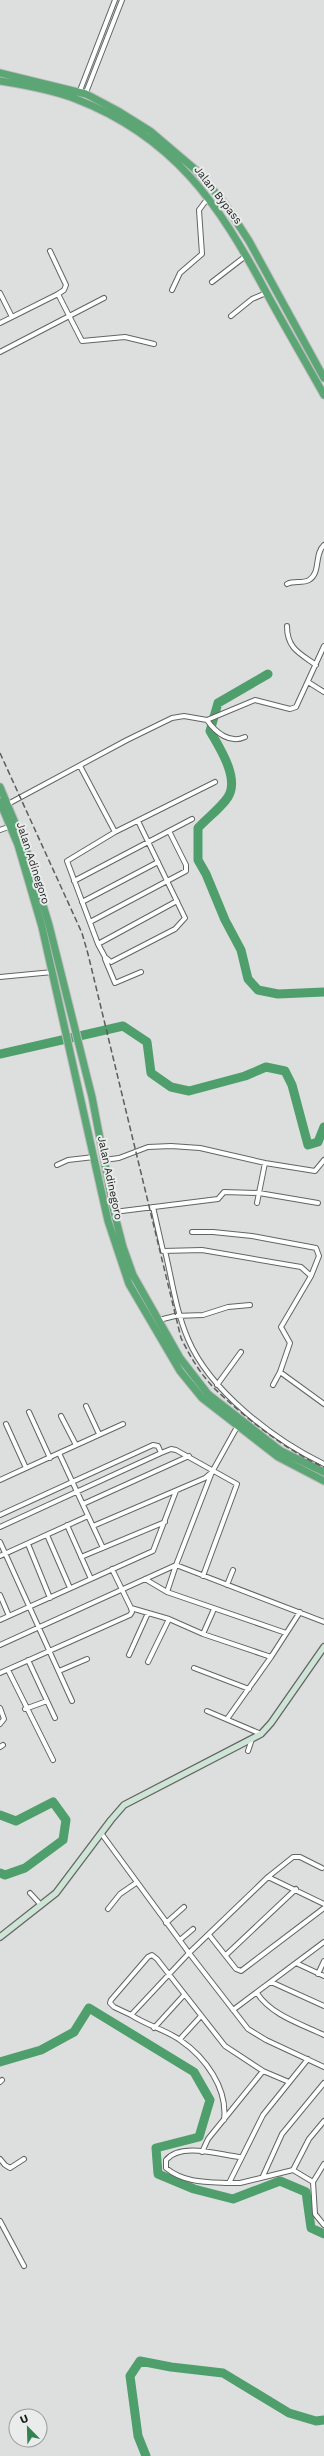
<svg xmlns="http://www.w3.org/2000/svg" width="324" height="2456" font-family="'Work Sans',sans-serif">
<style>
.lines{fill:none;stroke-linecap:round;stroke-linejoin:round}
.river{stroke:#4e9f6c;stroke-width:9}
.street-casing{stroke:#626563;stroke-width:6}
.secondary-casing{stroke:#626563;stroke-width:8}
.highway-casing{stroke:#bbbcbc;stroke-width:9}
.street{stroke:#fff;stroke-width:4}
.secondary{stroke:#cee4d6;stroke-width:5.5}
.highway{stroke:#5ca676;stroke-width:7}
.rail{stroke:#5b5e5c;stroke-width:1.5;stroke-dasharray:6 3;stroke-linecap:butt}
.labels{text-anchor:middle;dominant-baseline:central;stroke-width:4;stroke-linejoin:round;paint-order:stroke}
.street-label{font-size:11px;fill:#1d1f1e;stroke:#e9ecea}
</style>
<rect width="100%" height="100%" fill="#dcdfdd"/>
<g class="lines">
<path class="river" d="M 268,674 L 218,703 L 210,731 C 219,747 240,778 228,797 C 221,808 207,818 198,828 L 198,860 L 206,874 L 225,920 L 241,950 L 248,979 L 258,990 L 278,994 L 324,992
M 0,1054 L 123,1026 L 147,1042 L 151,1073 L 171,1087 L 189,1091 L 245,1076 L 266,1067 L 285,1071 L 292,1085 L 308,1145 L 318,1142 L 324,1127
M 0,1815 L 16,1821 L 53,1802 L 66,1820 L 63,1840 L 25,1868 L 5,1875 L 0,1873
M 0,2062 L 41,2050 L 74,2032 L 89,2008 L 194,2072 L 210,2100 L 199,2137 L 156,2148 L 158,2174 L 194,2189 L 233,2199 L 280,2181 L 306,2192 L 311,2228 L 324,2234
M 146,2456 L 138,2436 L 130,2376 L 140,2361 L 171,2367 L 223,2373 L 289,2413 L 316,2421 L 324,2420"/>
<g class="street-casing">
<path id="street" d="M 79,93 L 115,0
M 85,95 L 122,0
M 50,251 L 66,285 L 64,290 L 58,294
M 212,282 L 247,255
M 172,290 L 180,273 L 202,254 L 199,210 L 208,198
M 0,293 L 12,317
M 231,316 L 252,299 L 266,293
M 0,323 L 58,294 L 82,341 L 125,337 L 154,344
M 0,352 L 104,298
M 287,584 C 294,580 302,584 309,580 C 321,573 314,554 324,545
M 287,626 C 287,648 299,653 316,665
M 308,682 L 324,692
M 207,720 C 216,733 230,744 245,737
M 80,766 L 115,832
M 8,804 L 127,740 L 172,718 L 184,716 L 207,720 L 255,700 L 290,709 L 296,707 L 324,646
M 138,821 L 185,918 L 175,929 L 111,962 L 105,957 L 98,944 L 67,861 L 115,832 L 215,782
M 0,830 L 11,826
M 74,881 L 192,819
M 82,902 L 158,862
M 90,922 L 186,871 L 186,865 L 169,831
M 98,944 L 177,901
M 105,959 L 115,983 L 141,972
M 0,977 L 53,972
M 104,1160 L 119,1158 L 148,1147 L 171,1146 L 200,1148 L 265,1163 L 315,1171 L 324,1160
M 57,1165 L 68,1160 L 94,1157
M 257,1203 L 265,1163
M 153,1207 L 163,1251 L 202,1250 L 301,1267 L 311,1276 L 281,1327 L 290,1343 L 280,1372 L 324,1404
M 114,1212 L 218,1199 L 224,1192 L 259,1193 L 318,1203
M 192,1232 L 213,1232 L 252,1236 L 316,1248 L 319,1256 L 311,1276
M 165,1251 C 172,1280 176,1311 188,1339 C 210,1391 274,1440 324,1464
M 159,1320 L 175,1316 L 203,1315 L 228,1307 L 250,1305
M 217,1385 L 241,1352
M 273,1385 L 280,1372
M 86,1406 L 99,1434
M 29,1412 L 50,1458
M 61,1416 L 76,1445
M 6,1424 L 26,1468
M 161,1453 L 171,1449 L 176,1450 L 237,1484 L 203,1576
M 0,1480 L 59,1453
M 83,1504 L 189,1456
M 0,1515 L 153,1445 L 158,1446 L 161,1453 L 0,1527
M 67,1525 L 91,1579
M 93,1526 L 205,1478 L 211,1473
M 47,1535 L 70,1588
M 0,1542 L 72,1701
M 28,1544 L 50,1598
M 103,1548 L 59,1453 L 123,1424
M 0,1556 L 88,1516
M 81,1557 L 165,1522
M 112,1569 L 131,1608
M 145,1579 L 167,1592
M 227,1585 L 233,1570
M 0,1595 L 9,1616
M 169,1619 L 203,1634 L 271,1657 L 300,1612
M 0,1620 L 153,1551 L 176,1491
M 286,1633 L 167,1592 L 176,1565 L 324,1622
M 203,1634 L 214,1609
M 0,1645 L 176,1565 L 212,1472 L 237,1427
M 129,1655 L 148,1613
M 28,1660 L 55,1718
M 194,1668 L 249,1689
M 8,1670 L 53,1760
M 59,1671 L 87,1659
M 0,1673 L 130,1615 L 132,1612 L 131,1608 L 169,1619 L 148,1662
M 0,1708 L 4,1719 L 0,1724
M 25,1709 L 47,1701
M 207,1711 L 261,1734
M 227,1719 L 271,1657
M 0,1747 L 3,1745
M 248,1751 L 252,1739
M 101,1833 L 189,1953 L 268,1877 L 293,1857 L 300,1857 L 322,1868
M 268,1877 L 324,1904
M 30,1893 L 41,1905
M 108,1909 L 120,1894 L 136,1883
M 166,1923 L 184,1907
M 210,1936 L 236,1969 L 241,1971 L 324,1908
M 180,1940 L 193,1929
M 226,1955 L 296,1889
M 296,1963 L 324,1976
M 318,1974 L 324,1961
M 271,1982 L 324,2006
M 257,1993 C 271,2015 301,2024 324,2035
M 233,2010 L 324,1942
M 131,2015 L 114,2007 L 110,2003 L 111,2000 L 148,1957 L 152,1955 L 157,1959 L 225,2046 L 263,2071 L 208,2139 L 202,2152
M 154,2028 L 184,1995
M 180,2039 L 201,2016
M 308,2059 L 263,2115 L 229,2183 L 240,2183 L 293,2170 L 313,2182 L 324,2164
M 263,2071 L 289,2082
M 0,2082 L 2,2080
M 224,2120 C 228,2088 205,2057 180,2040 C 166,2030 146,2025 131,2015 L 189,1953 L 248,2029 L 266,2040 L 324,2067
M 0,2159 L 5,2165 L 10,2168 L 24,2159
M 293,2170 L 309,2139 L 324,2121
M 263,2176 L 282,2134 L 324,2083
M 313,2182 L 315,2214 L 324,2225
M 229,2183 C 207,2182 184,2183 166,2168 L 166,2160 C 181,2142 220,2155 240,2157
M 0,2221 L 24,2266"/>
</g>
<g class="secondary-casing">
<path id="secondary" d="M 0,1937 L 56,1893 L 111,1820 L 124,1805 L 261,1734 L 271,1723 L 324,1647"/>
</g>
<g class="highway-casing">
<path id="highway" d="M 0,73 L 86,94 L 118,111 L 150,131 L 197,171 L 225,204 L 249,241 L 324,378
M 0,81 C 25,85 53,90 76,99 C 174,137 219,204 266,292 C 285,327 305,361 324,395
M 0,787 L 26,849 L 49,925 L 92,1097 L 114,1212 L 123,1247 L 133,1275 L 180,1358 L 208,1394 L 281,1451 L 324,1472
M 0,802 L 18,845 L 42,927 L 108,1221 L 129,1284 L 180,1371 L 202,1398 L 278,1457 L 324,1481"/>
</g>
<use href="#street" class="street"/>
<use href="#secondary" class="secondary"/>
<use href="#highway" class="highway"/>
<path class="rail" d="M 0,753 L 82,933 L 88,954 L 181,1338 C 190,1356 200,1374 215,1389 C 243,1416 288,1452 324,1467"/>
</g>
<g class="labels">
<g class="street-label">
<text transform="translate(218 195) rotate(52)">Jalan Bypass</text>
<text transform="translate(33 863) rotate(72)">Jalan Adinegoro</text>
<text transform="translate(110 1178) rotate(78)">Jalan Adinegoro</text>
</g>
</g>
<g transform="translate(28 2428) rotate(337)"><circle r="19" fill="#e9ecea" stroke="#979a98"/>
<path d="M0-3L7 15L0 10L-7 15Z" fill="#328252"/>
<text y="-6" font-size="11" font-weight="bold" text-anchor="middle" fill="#1d1f1e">U</text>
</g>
</svg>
